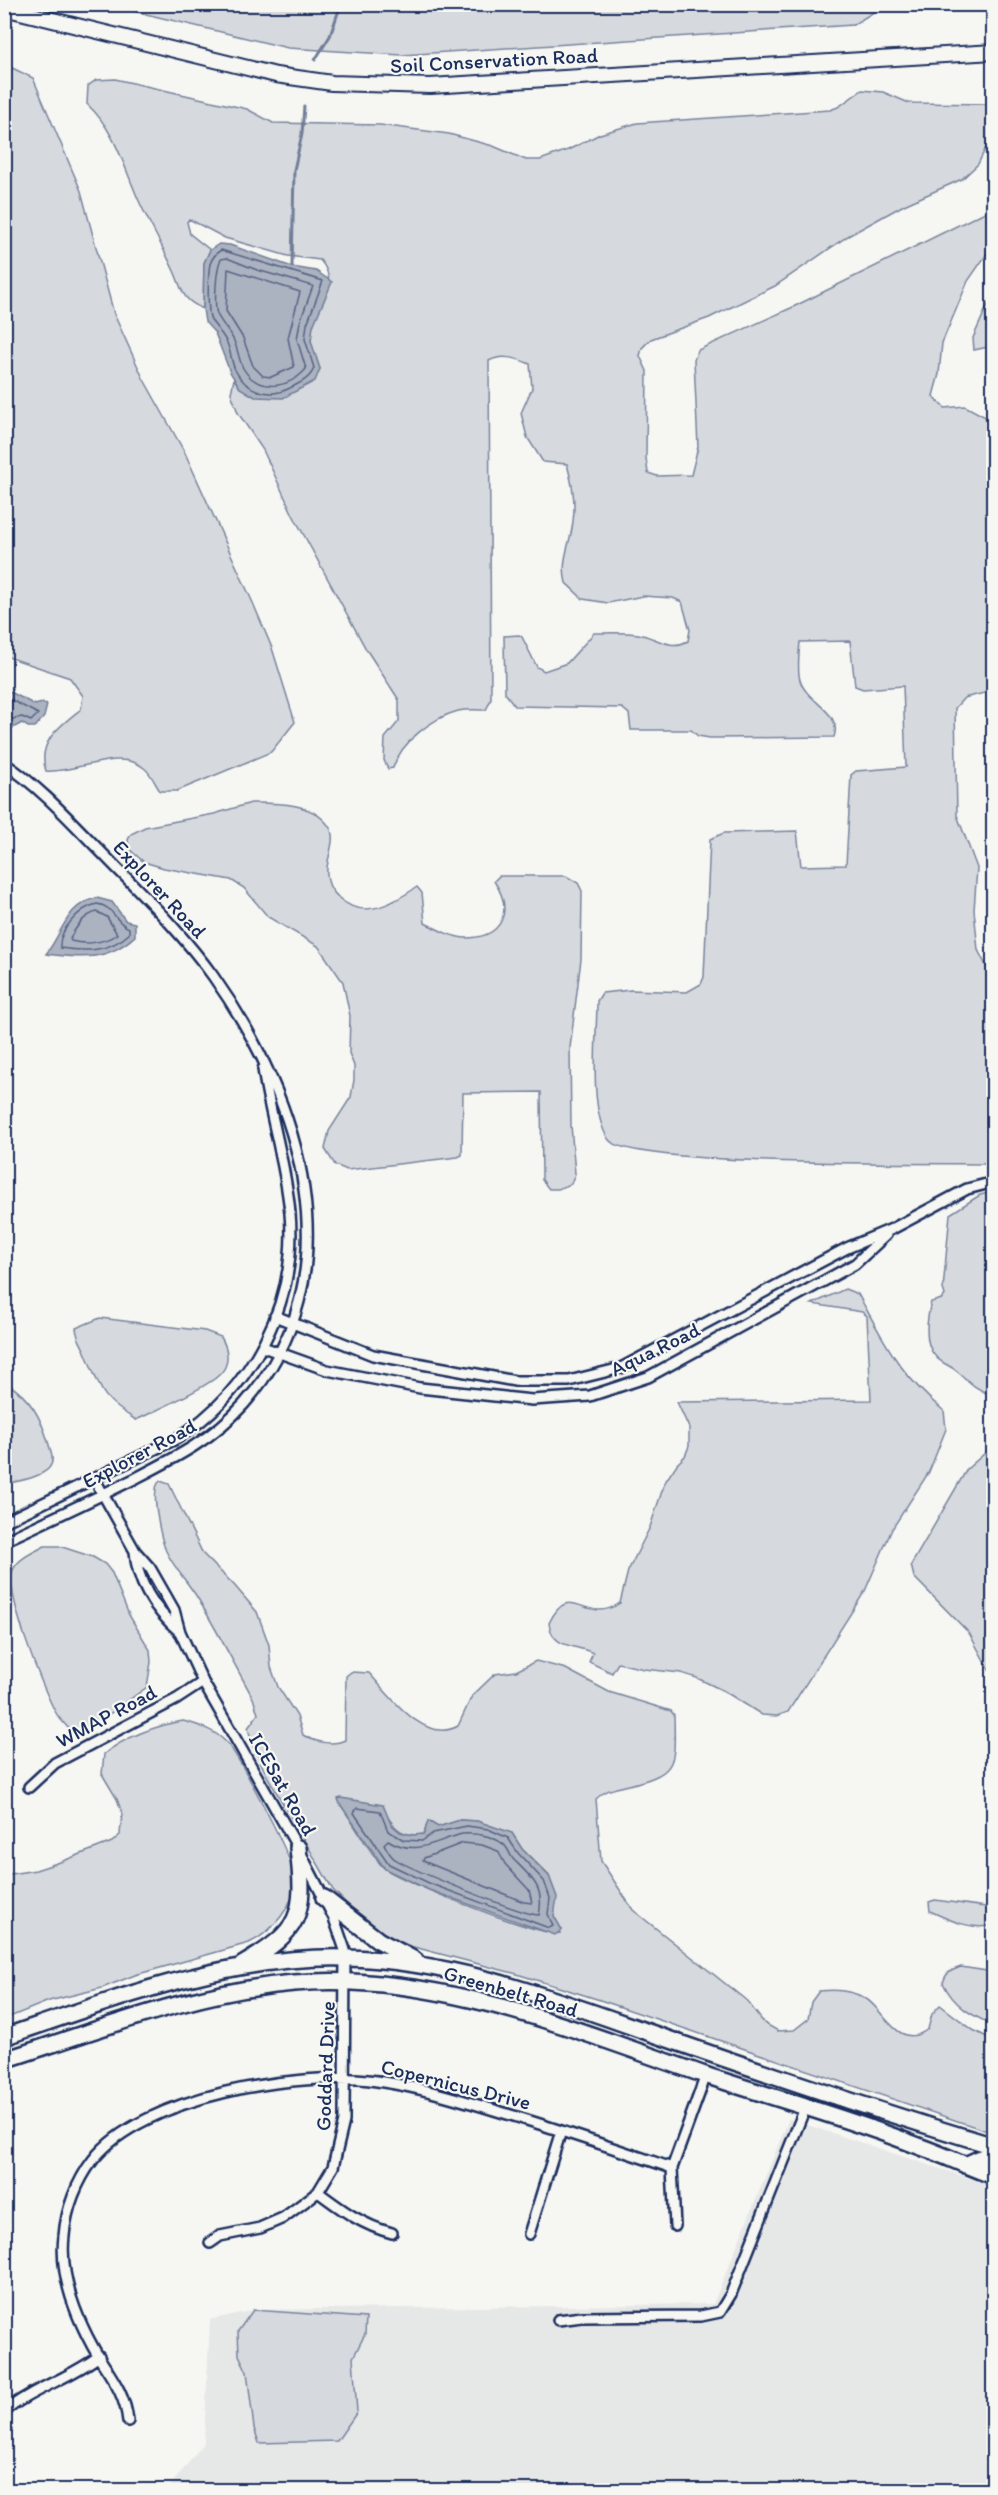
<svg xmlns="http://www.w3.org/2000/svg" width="998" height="2495" font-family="Itim,sans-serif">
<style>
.built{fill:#e6e7e7}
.green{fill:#d6d9dd;stroke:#78849e;stroke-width:1.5;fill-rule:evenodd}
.water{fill:#abb2c0;stroke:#717e99;stroke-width:1.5}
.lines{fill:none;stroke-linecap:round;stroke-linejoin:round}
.shore{stroke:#556385;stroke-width:1.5}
.stream{stroke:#717e99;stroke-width:3}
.minor-casing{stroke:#1b2f5e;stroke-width:14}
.secondary-casing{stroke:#1b2f5e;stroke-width:18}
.primary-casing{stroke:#1b2f5e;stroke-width:20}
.minor{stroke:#f6f6f2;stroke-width:9}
.secondary{stroke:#f6f6f2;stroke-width:14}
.primary{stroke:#f6f6f2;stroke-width:15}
.labels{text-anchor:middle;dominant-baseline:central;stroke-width:4.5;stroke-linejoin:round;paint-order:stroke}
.street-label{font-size:21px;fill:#1b2f5e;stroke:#f6f6f2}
</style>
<rect width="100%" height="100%" fill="#f6f6f2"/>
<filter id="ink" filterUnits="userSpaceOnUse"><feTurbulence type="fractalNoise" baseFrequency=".0167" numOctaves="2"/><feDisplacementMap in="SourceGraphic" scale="12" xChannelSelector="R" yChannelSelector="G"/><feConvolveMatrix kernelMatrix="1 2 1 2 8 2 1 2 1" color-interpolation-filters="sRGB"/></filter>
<g filter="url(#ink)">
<path class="built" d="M 789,2119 L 993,2186 L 993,2490 L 150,2490 L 170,2486 L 204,2443 L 210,2320 L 253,2310 L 713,2304 Z"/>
<path class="green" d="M 108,5 L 885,5 L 853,25 L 402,55 L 288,48 Z
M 4,64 L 33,78 L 81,191 L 114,314 L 143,378 L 185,453 L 253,603 L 272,648 L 295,722 L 271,752 L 177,791 L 160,791 C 155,784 151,773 144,768 C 120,747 74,774 46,771 C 36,742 61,725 81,709 L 83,696 L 70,678 L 5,656 Z
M 115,79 L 247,109 L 273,123 L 380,125 L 449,134 L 493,146 L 526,160 L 540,160 L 568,150 L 600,134 L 637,123 L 830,110 L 838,107 L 862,90 L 883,92 L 909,103 L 993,104 L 993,133 L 978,164 L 962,179 L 904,205 L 848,236 L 775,286 L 709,318 L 651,339 L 642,348 L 640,356 L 647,371 L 646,458 L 648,473 L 657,476 L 691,475 L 698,447 L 694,360 L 698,350 L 791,308 L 993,208 L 993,245 L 968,281 L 942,343 L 939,374 L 933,396 L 945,408 L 965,406 L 987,418 L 993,415 L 993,522 C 988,534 984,545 994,557 L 993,691 L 964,698 L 955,708 L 957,815 L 977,868 L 974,910 L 978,950 L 993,979 L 993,1164 C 943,1163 630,1167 609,1140 C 588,1111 597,1037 597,1001 L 602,993 L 631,990 L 687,992 L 701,984 L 704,977 L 710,839 L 724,833 L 797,831 L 801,866 L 846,865 L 851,775 L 856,771 L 906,767 L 903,686 L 863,689 L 855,686 L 850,641 L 800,642 C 799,653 797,670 800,680 C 806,702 843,712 834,737 L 710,738 L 698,736 L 691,730 L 631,730 L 629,714 L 622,708 L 515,706 L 505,693 L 504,636 L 519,635 L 522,637 L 537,667 L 544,671 L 567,663 L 594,633 C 608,633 624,632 638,634 C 656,637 670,651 688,641 L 690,630 L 682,602 L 673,598 L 643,596 L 608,603 L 583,599 L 566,583 C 560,559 571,544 573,521 C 576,501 572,483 567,464 L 543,462 L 527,437 L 521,413 L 532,388 L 530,364 C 516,358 502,354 489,361 L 491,699 L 486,710 C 478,710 467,709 458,711 C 432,718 401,742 393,768 L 388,769 L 384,760 L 385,738 L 399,721 L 399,700 L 366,649 L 293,515 L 263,450 L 238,413 L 231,393 L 234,379 L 240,388 L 320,369 C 317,360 311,347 311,338 C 312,307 344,288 320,260 L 288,256 L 225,238 L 189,219 L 187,222 L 190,234 L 210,250 L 204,263 L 203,309 C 181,299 183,291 174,271 C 163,247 150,225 139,201 C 124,167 115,130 87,104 L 88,86 L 96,80 Z
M 993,293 L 993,346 L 974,350 L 973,338 Z
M 251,803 C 278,803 311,802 328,825 C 339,838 325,859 327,874 C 328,885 331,890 339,898 C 364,921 393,903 417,887 L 422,893 L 425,923 C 437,929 451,937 465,938 C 503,938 514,911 494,881 L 499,876 L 566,876 L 578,883 L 582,891 L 581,959 L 570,1048 L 571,1125 L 575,1174 L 571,1184 L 558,1189 L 549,1189 L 542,1180 L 541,1092 L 463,1093 L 462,1155 L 458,1157 L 347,1170 L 335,1165 L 325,1149 L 329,1131 L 351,1097 L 354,1080 L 354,1066 L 349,1053 L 350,1016 L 343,982 L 318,946 L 268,917 L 244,888 L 231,880 L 164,868 L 144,862 L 129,849 L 128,840 L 131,834 L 145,827 L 214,814 Z
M 993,1192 L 994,1192 L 993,1396 C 978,1390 971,1384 959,1373 C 952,1366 942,1364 936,1357 C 923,1344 927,1318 931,1302 L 942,1299 L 945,1295 L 943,1289 L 950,1214 L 980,1195 Z
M 845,1289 L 858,1294 C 885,1343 899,1374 944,1411 L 946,1429 L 929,1472 L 892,1529 L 865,1591 L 788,1712 L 777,1716 L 762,1715 L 724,1691 L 697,1678 L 681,1673 L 644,1669 L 618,1663 L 612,1673 L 589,1662 L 593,1653 C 574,1644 552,1649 549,1623 C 571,1578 584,1627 620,1603 L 628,1571 L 650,1527 L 665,1482 L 677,1464 L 685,1456 L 689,1446 L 689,1428 L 677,1402 L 871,1400 L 867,1316 L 862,1312 L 812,1304 Z
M 100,1318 L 205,1331 L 221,1337 C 228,1349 231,1364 219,1375 C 206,1388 155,1411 136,1420 C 100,1398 101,1390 86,1354 C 82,1344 77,1339 76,1328 Z
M 5,1382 C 31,1398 41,1417 49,1445 C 51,1453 55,1461 49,1468 C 40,1478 17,1481 5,1484 Z
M 993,1446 L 993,1677 L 969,1633 L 914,1577 L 911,1565 L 967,1469 Z
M 160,1481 L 169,1484 L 203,1554 L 234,1585 L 257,1612 L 269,1645 L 271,1667 L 278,1687 L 297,1716 L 303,1735 C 314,1742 333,1746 345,1740 L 346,1676 L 351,1672 L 369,1673 C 389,1695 424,1745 458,1726 L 472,1696 L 495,1674 L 516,1671 L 536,1661 L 566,1669 L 609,1692 L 671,1711 L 674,1715 C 675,1767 678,1773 625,1786 C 612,1789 605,1790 596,1799 L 601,1861 L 633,1910 L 747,2001 L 764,2023 L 778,2031 L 794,2030 L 808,2019 L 811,2002 L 819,1991 C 835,1989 851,1990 865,1998 C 885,2010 898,2052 928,2029 L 932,2014 L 940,2005 L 973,2030 L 993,2040 L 993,2133 L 600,2000 L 517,1974 L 410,1946 L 386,1936 L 364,1921 L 333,1890 L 267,1776 L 253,1747 L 248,1728 L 258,1714 L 253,1698 C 234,1664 217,1630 197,1597 C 187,1581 174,1568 166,1551 C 161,1539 149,1488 160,1481 ZM 344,1799 L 380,1805 C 392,1824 399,1839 424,1834 L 428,1821 L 438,1827 L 460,1820 L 477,1821 L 512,1833 L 522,1849 L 549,1876 L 556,1897 L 554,1916 L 562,1930 L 560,1933 C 545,1938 399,1881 384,1868 C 373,1858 351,1819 340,1804 Z
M 45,1546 L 59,1546 L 93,1557 L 105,1564 L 112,1573 L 129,1615 L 150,1650 L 151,1662 L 147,1687 L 87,1730 L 71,1731 C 66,1725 60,1720 56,1713 C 43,1690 4,1592 13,1570 C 18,1558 34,1552 45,1546 Z
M 183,1721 C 199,1725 215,1730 227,1743 C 240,1758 295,1862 295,1879 C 296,1905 271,1933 249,1943 L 135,1975 L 102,1988 L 49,2001 L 5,2019 L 4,1875 L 36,1870 L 63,1861 L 112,1842 L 120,1835 L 122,1813 L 117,1799 L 102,1774 L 104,1754 C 123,1738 157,1725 183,1721 Z
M 935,1900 L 993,1908 L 993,1925 C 973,1931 949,1920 930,1911 L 929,1902 Z
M 961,1967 L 993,1972 L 993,2025 C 971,2015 954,2006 943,1983 C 946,1972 950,1971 961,1967 Z
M 253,2310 L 366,2318 L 365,2334 L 353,2358 L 357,2412 L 337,2441 L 259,2443 L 254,2428 L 247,2372 L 239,2355 L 238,2331 Z"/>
<path class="water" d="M 219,244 L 230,245 L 292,267 L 316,271 L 332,282 L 313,326 L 311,341 L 320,369 L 315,381 L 283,398 L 255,397 L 240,388 L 230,372 L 215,333 L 205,322 L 203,309 L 204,263 L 210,250 Z
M 5,689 L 35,705 L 42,703 L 47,705 L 44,717 L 35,727 L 28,727 L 22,723 L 13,728 L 5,726 Z
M 97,898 L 112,902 L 126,921 L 135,923 L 135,936 C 107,962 81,958 46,954 C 63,933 66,904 97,898 Z
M 341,1798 L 383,1805 L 391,1824 L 400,1832 L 413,1835 L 424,1834 L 428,1821 L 438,1827 L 460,1820 L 477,1821 L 512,1833 L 522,1849 L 549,1876 L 557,1897 L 554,1916 L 562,1930 L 555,1935 L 429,1890 L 385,1869 L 340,1804 L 338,1799 Z"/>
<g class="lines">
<path class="shore" d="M 221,250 L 323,281 L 307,324 L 305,339 L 314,368 C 310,379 300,383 290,388 C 269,399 246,391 235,370 C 231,361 231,352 227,343 C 223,334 216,328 211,320 C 207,312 208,274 210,264 C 212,258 216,253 221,250 Z
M 227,258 L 257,270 L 313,286 L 300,322 L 297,339 L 306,369 C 289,389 257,393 243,368 C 239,360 238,350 234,341 C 230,332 221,323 217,314 C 214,304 216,268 221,259 Z
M 228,269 L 300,292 L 288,338 L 294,367 L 271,377 L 263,376 L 253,366 L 243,338 L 226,311 Z
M 4,696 L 38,714 L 31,721 L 22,717 L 4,721
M 97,904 C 114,906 115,923 129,928 L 129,934 C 109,952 85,952 60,948 C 58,931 80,907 97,904 Z
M 97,912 L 107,917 L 117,934 C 104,943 86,945 71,941 L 70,938 C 77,926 84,915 97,912 Z
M 357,1808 L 380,1811 L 388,1831 L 404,1840 L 422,1841 L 433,1833 L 467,1826 L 488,1829 L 508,1838 L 518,1853 L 544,1881 L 550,1898 L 548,1914 L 553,1926 L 549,1928 L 431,1884 L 389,1864 L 354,1813 Z
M 462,1834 C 475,1833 492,1835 503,1844 C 508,1847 509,1854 513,1859 C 532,1878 545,1887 539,1915 C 525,1916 410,1869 395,1859 C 390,1856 387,1849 384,1844 L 388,1840 C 415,1857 435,1841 462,1834 Z
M 463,1843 L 482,1845 L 498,1851 L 505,1864 L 529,1890 L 532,1903 L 524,1902 L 423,1861 L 424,1858 Z"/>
<path class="stream" d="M 315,60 L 330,36 L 341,4
M 292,267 L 294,170 L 302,134 L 304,106"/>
<g class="minor-casing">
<path id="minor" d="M 4,763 C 43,789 75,826 108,859 C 144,896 182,933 213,976 C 301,1100 357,1276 244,1404 C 212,1440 173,1459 132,1480 C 90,1501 47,1521 4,1541
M 275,1316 L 373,1355 L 515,1381 L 569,1381 L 621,1368 L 847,1248 L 892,1229 L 967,1189 L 994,1182
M 263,1347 L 327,1370 L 420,1388 L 532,1400 L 590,1396 L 648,1377 L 855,1264 L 886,1235
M 94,1478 L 135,1551 L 150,1568 L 174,1610 L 180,1632 L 203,1682 L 298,1848 L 334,1918 L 345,1950 L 344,2121 L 333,2167 L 318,2192 L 283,2218 L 260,2228 L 220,2236 L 210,2243
M 4,1522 L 176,1439 C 251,1391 298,1304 290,1213 C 286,1164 270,1117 263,1069
M 135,1551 C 137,1585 156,1611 180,1632
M 29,1787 L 55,1763 L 177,1699 L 203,1682
M 318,2192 C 342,2210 362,2225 392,2233
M 675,2226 L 672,2168 L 706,2075
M 529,2234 L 561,2131
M 558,2320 L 582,2317 L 701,2316 L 720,2312 L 731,2294 L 805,2108
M 4,2412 C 33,2388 69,2379 99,2356
M 128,2421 C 125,2394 112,2378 98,2356 C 77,2320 59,2278 64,2236 C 66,2209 77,2181 93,2160 C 142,2096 300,2070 377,2081 C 420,2087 462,2100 504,2113 C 561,2130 616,2149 672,2168"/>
</g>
<g class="secondary-casing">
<path id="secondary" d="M 4,8 L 276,75 L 332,83 L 430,86 L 994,52"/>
</g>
<g class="primary-casing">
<path id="primary" d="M 324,1898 L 378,1940 L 415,1960
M 242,1965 C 301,1930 306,1916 298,1848
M 4,2037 C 112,2000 229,1955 345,1958 C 456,1960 561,2002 665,2038 C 774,2076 883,2113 994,2146
M 4,2060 C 99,2030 195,1991 294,1983 C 436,1971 574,2030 705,2075 C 777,2099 851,2119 921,2147 C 946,2156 969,2167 994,2176
M 965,2165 L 994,2152"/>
</g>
<use href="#minor" class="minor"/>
<use href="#secondary" class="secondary"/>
<use href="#primary" class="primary"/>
</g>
</g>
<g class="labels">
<g class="street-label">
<text transform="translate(494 60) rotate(-3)">Soil Conservation Road</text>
<text transform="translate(160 889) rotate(47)">Explorer Road</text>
<text transform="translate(655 1349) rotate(-26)">Aqua Road</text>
<text transform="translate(139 1453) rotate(-28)">Explorer Road</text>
<text transform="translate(106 1716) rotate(-28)">WMAP Road</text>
<text transform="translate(283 1784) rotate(60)">ICESat Road</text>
<text transform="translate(511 1991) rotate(16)">Greenbelt Road</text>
<text transform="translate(325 2066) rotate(-88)">Goddard Drive</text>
<text transform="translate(456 2084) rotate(14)">Copernicus Drive</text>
</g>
</g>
<rect width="998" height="2495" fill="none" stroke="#f6f6f2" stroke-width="24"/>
<rect x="12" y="12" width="974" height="2471" fill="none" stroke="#1b2f5e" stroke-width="2" filter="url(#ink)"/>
</svg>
